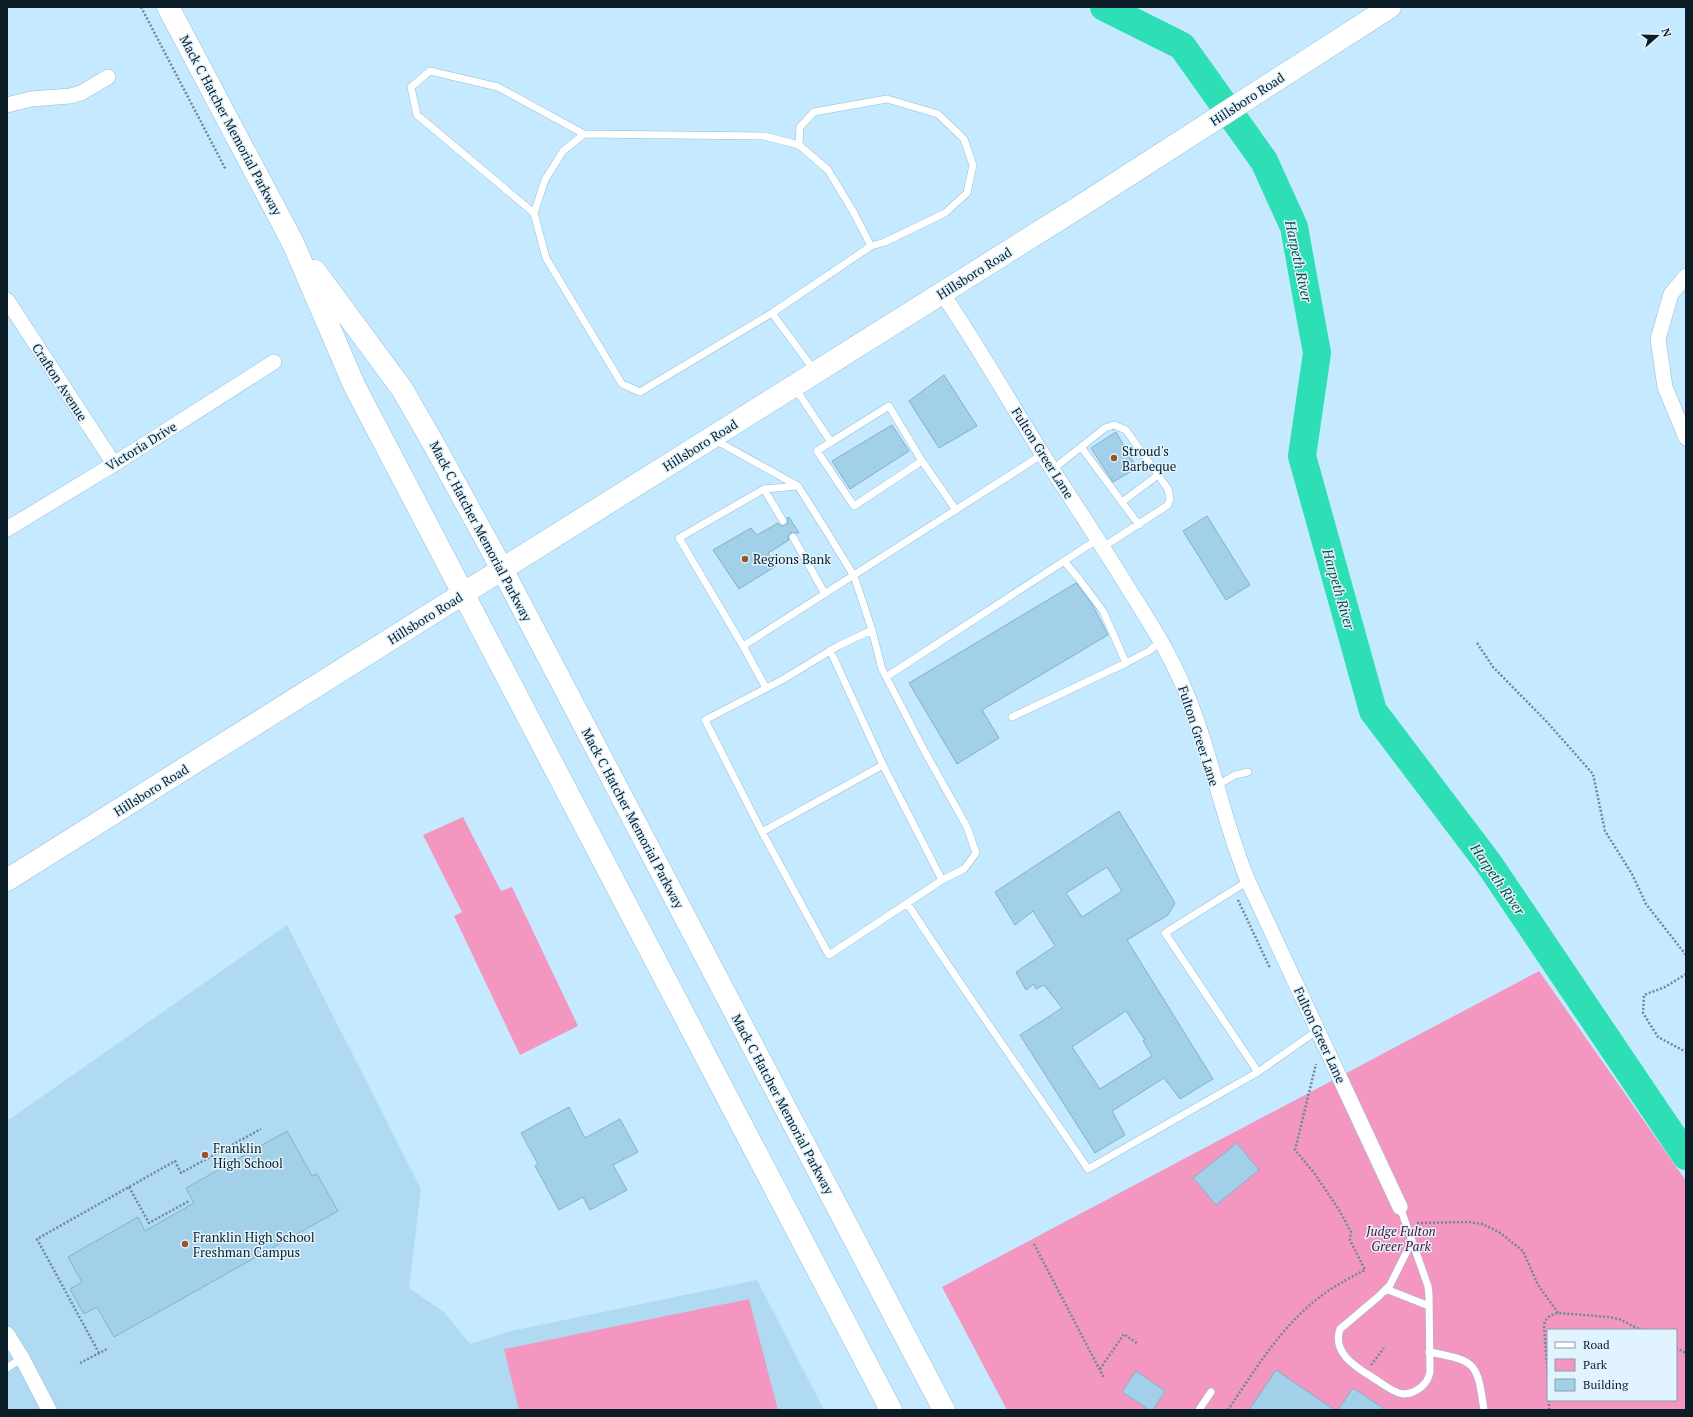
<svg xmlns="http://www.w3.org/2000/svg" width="1693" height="1417" font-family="'PT Serif',serif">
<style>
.built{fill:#b0daf2}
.green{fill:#f397c0;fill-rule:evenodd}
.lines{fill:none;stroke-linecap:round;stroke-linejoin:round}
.river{stroke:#2edeb5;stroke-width:28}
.building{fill:#a2d0e8;stroke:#84b1c9;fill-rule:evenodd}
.service-casing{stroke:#92bfd7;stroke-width:8}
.minor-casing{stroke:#92bfd7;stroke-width:16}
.primary-casing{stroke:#92bfd7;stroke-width:23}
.trunk-casing{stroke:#92bfd7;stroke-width:23}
.path{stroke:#6d8998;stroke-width:2.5;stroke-dasharray:2 2;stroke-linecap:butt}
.service{stroke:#fff;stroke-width:7}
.minor{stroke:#fff;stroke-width:15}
.primary{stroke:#fff;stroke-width:22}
.trunk{stroke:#fff;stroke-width:22}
.poi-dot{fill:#995527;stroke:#e1f3fe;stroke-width:1.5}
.labels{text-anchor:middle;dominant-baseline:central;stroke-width:3;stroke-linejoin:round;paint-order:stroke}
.street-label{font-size:13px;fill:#0b1d26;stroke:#e1f3fe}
.poi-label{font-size:13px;fill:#0b1d26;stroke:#e1f3fe;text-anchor:start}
.park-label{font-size:13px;font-style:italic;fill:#530e34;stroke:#e1f3fe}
.water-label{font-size:14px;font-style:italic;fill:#095040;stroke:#e1f3fe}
</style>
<rect width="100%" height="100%" fill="#c5e9fe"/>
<path class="built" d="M 287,925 L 421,1189 L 409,1288 L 444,1312 L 470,1344 L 511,1331 L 757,1280 L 824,1410 L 7,1410 L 7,1121 Z"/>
<path class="green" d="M 463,817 L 501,891 L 512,887 L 578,1026 L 520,1055 L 454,916 L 462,912 L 423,835 Z
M 1539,971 L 1686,1181 L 1686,1410 L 1007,1410 L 942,1287 ZM 1548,1330 L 1676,1330 L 1676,1400 L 1548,1400 Z
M 749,1299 L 778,1410 L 519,1410 L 504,1349 Z"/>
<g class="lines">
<path class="river" d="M 1104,7 L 1182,46 L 1264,161 L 1294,227 L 1317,353 L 1302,456 L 1373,711 L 1489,864 L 1686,1156"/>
</g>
<path class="building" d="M 944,375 L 977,426 L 939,448 L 909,401 Z
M 892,425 L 909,451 L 850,489 L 832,461 Z
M 1116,432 L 1137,468 L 1113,482 L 1091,448 Z
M 1207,516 L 1250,585 L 1226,600 L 1183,531 Z
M 789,517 L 799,533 L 790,533 L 788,537 L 789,540 L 768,553 L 776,566 L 739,589 L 713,550 L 751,528 L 757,535 L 778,523 L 781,526 L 785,525 L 788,523 L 787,518 Z
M 1076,583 L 1092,604 L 1108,635 L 982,710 L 999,738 L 957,764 L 909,683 Z
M 1119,811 L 1175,903 L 1168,915 L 1127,940 L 1213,1079 L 1180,1099 L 1164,1078 L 1112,1111 L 1125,1135 L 1095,1153 L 1020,1035 L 1062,1008 L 1044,985 L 1036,989 L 1034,984 L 1026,990 L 1016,972 L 1055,946 L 1033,911 L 1015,925 L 995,892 ZM 1107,867 L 1122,891 L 1082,917 L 1066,893 ZM 1126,1011 L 1145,1040 L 1143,1041 L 1152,1056 L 1100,1089 L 1072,1047 Z
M 569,1107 L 585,1138 L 620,1119 L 638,1152 L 613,1165 L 627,1190 L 590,1210 L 583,1197 L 559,1210 L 535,1166 L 538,1164 L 521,1133 Z
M 287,1131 L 312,1176 L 317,1174 L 338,1211 L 114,1337 L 97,1307 L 84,1314 L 70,1289 L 82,1282 L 68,1257 L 138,1217 L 145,1231 L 194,1203 L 186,1188 Z
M 1237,1143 L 1259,1170 L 1216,1205 L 1193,1178 Z
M 1276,1370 L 1335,1410 L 1249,1410 Z
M 1136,1371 L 1165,1391 L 1153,1410 L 1150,1410 L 1122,1392 Z
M 1353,1388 L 1386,1410 L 1338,1410 Z"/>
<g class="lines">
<g class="service-casing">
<path id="service" d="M 799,145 L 800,127 L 814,112 L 887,99 L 938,114 L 964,139 L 973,165 L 967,193 L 945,213 L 885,242 L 871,246
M 534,213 L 417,115 L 411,87 L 430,71 L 498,87 L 584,134
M 772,313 L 640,392 L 622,384 L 546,258 L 534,213 L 545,180 L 563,151 L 584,134 L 764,136 L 799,145 L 828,170 L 854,213 L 871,246 L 772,313 L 814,370
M 795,388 L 831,442 L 817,451 L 854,506 L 922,461 L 956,510
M 715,440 L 798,486 L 827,532 L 854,576 L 872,630 L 882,669 L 925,752 L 967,827 L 976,853 L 964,869 L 942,880 L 883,765 L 762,832 L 705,720 L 782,680 L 838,646 L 872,630
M 831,442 L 889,406 L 922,461
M 1081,447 L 1139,525
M 1053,469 L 1105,428 L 1114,425 L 1126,430 L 1168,489 L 1170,499 L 1168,505 L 1103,547
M 798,486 L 764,489 L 679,538 L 743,646 L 1043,454
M 764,489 L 783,521
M 1122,502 L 1158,475
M 793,537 L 825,594
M 1064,561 L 1079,579 L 1103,611 L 1126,663
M 743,646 L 766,688
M 830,650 L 883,765
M 886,677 L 1098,539
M 1012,717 L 1126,663 L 1149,651 L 1161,641
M 1216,786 L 1235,775 L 1248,772
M 762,832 L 829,955 L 942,880
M 1248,881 L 1165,933 L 1258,1072
M 907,903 C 965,993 1028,1080 1088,1169 L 1258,1072 L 1318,1030
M 1400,1207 L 1412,1241 L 1390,1285 L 1378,1297 L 1340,1329 C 1331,1355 1360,1369 1378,1381 C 1385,1386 1395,1393 1403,1394 C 1416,1394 1428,1384 1430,1372 L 1429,1295 L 1428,1286 L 1412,1241
M 1386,1289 L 1429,1306
M 1429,1352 C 1477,1361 1477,1362 1484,1410
M 7,1368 L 22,1358
M 1199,1410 L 1211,1392"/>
</g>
<g class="minor-casing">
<path id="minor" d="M 7,105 L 31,99 L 70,96 L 81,93 L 108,77
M 1686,276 L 1671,294 L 1658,339 L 1665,387 L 1686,438
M 942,293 C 978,346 1009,401 1043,455 C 1072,500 1102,545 1130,591 C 1148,620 1167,649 1181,681 C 1210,745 1221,816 1248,881 L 1400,1207
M 7,300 L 114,464
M 7,529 L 114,464 L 274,362
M 7,1334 L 22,1358 L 49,1410"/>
</g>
<g class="primary-casing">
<path id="primary" d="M 7,880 L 1079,207 L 1390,7"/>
</g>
<g class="trunk-casing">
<path id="trunk" d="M 168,7 L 293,243 L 355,387 L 891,1410
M 315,271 L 402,389 L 432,441 L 502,569 L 944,1410"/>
</g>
<path class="path" d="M 141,7 L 226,170
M 1477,643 L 1493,667 L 1548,723 L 1593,774 L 1605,831 L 1632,874 L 1646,904 L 1686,955
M 1238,900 L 1270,968
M 1686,974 L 1665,987 L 1644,995 L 1643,1013 L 1658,1037 L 1686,1052
M 129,1187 L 149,1223 L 189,1201
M 1417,1223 L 1469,1222 L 1482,1224 L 1499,1232 L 1523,1251 L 1538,1285 L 1558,1313
M 1034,1244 L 1104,1378
M 1676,1348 L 1686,1353
M 99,1353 L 37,1239 L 175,1161 L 181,1173 L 261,1129
M 80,1363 L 107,1349
M 1371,1365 L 1384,1348
M 1100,1369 L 1124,1334 L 1138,1344
M 1548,1380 L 1544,1326 C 1545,1318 1550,1315 1558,1313 L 1609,1317 L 1619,1319 L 1641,1330
M 1549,1400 L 1549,1410
M 1228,1410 C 1257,1367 1284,1321 1328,1291 C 1340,1283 1353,1276 1365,1270 L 1350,1240 L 1351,1232 L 1339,1210 L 1315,1174 L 1295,1150 L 1316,1064"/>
<use href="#service" class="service"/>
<use href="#minor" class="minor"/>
<use href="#primary" class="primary"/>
<use href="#trunk" class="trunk"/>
</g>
<g class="poi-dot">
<circle cx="1114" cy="458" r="4"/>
<circle cx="745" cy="559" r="4"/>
<circle cx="205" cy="1155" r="4"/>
<circle cx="185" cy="1244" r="4"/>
</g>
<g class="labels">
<g class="street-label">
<text transform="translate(1247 99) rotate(-33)">Hillsboro Road</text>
<text transform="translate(231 125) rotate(62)">Mack C Hatcher Memorial Parkway</text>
<text transform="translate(974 273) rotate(-32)">Hillsboro Road</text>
<text transform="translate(60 382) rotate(57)">Crafton Avenue</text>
<text transform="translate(700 445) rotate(-32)">Hillsboro Road</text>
<text transform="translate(141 446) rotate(-32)">Victoria Drive</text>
<text transform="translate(1043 453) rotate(58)">Fulton Greer Lane</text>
<text transform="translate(481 531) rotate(62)">Mack C Hatcher Memorial Parkway</text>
<text transform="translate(425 618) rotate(-32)">Hillsboro Road</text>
<text transform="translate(1199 736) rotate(72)">Fulton Greer Lane</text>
<text transform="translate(151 790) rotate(-32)">Hillsboro Road</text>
<text transform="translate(633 818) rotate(62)">Mack C Hatcher Memorial Parkway</text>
<text transform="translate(1320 1035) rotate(65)">Fulton Greer Lane</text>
<text transform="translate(783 1104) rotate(62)">Mack C Hatcher Memorial Parkway</text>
</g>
<g class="poi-label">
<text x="1122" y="451">Stroud's<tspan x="1122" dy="15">Barbeque</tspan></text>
<text x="753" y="559">Regions Bank</text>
<text x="213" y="1148">Franklin<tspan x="213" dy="15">High School</tspan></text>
<text x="193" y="1237">Franklin High School<tspan x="193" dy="15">Freshman Campus</tspan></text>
</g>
<g class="park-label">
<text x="1401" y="1231">Judge Fulton<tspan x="1401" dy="15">Greer Park</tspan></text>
</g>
<g class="water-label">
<text transform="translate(1299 261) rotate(78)">Harpeth River</text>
<text transform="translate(1339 589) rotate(74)">Harpeth River</text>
<text transform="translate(1498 879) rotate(55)">Harpeth River</text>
</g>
</g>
<rect width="1693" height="1417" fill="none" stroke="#0b1d26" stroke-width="16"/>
<rect x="1547" y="1329" width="130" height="72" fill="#e1f3fe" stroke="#8b9da8"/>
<rect x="1555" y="1342" width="20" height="6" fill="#ffffff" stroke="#8b9da8"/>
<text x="1583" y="1349" font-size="12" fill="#0b1d26">Road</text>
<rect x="1555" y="1359" width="20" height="12" fill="#f397c0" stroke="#8b9da8"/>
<text x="1583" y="1369" font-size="12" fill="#0b1d26">Park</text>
<rect x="1555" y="1379" width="20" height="12" fill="#a2d0e8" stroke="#8b9da8"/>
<text x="1583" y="1389" font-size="12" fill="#0b1d26">Building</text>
<g transform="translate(1657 36) rotate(70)" stroke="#e1f3fe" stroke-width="3" paint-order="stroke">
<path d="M0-3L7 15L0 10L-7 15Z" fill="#0b1d26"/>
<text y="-6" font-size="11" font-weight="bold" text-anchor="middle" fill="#0b1d26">N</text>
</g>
</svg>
